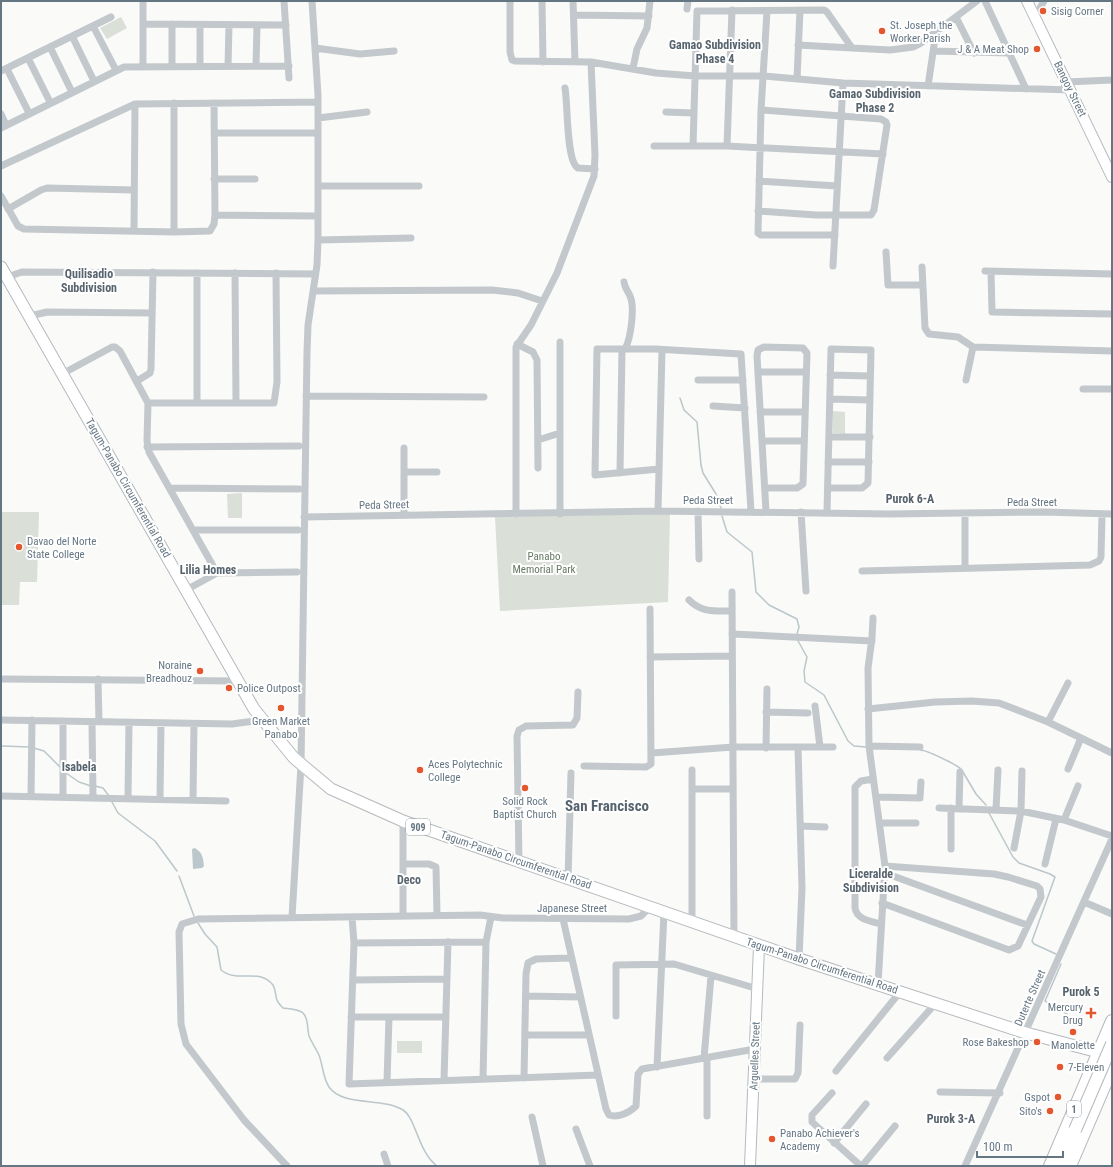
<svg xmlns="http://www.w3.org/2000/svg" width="1113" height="1167" font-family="'Roboto Condensed',sans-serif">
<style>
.green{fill:#dadfd7}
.water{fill:#bbc7cb}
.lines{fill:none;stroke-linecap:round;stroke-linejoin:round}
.stream{stroke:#bbc7cb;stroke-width:1.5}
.secondary-casing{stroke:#b3babf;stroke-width:12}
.primary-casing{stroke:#b5babe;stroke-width:13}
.highway-casing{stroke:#b4b9bd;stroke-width:14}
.street{stroke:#c3c8cc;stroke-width:7}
.secondary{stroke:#fff;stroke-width:10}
.primary{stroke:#fff;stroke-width:11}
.highway{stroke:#fff;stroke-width:12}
.highway-bridge-casing{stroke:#b4b9bd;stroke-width:14;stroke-linecap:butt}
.highway-bridge{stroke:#fff;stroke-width:12}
.poi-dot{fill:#e4572e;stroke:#fff;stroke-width:1.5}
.labels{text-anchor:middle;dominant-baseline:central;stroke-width:4;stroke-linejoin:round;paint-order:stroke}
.shield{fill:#fff;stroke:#939fa8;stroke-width:1}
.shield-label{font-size:10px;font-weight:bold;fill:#657683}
.poi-label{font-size:11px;fill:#657683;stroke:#fff;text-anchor:start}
.street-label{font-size:11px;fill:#657683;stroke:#fff}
.park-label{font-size:11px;fill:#687a64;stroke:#fff}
.neighbourhood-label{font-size:12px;font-weight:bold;fill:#57646e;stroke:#fff}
.district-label{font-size:15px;font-weight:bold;fill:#57646e;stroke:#fff}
</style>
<rect width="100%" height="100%" fill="#fafaf8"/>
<path class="green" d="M 121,17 L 127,28 L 107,39 L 100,28 Z
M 833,411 L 845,412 L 845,434 L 833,433 Z
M 242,493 L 242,518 L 228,518 L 227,494 Z
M 1,512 L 39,512 L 37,582 L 20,582 L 19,605 L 1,605 Z
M 670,513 L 668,602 L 500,611 L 495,517 Z
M 397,1041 L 422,1041 L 422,1053 L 397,1053 Z"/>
<path class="water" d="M 195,848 C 203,853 203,858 204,866 L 202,868 L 193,869 L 192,849 Z"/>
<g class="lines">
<path class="stream" d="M 680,398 L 684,410 L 697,422 L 701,465 L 703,473 L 716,494 L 721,508
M 722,516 L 727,532 L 752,552 L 756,592 L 769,605 L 797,619 L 799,627 L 797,634
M 797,639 L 807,657 L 804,671 L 805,682 L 824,695 L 848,741 L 854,746 L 866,747
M 2,746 L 29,747
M 34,748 L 44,751 L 61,768
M 920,750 C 927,750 957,765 961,769
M 963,772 L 976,794 L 986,805
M 66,773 L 79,782 L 91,786
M 95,786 L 103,788 L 109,796
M 112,802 L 118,813 L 155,841 L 177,871
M 989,813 L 1013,857 L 1019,863 L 1050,874 L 1055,877 L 1032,941 L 1034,944 L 1056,954
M 179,876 L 194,916
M 198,923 L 205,934 L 217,947 L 221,970 C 239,984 258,967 273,985 C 276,990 275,995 277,1000 C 278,1003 281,1006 283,1008 C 289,1009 298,1009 303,1013 C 309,1019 307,1029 309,1036 C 312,1043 316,1049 319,1055 C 323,1066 323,1078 329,1087 C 343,1107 382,1097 403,1110 C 416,1118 418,1152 437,1166
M 1061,964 L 1045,1001 L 1067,1014"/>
<g class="secondary-casing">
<path id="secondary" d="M 1027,1 L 1112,177
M 750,1166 L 759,946"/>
</g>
<g class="primary-casing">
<path id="primary" d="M 1,267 L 254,709 L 294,758 L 331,789 L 403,821 L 799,959 L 1026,1033 L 1106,1054"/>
</g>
<g class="highway-casing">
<path id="highway" d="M 1050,1166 L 1112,1021
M 1059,1166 L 1075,1130
M 1070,1166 L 1112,1068"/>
</g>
<path class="street" d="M 284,1 L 289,78
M 510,1 L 510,52 L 512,60 L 515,61 L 591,62 L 656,73 L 695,76 L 764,76 L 843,83 L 1070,90
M 542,1 L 543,62
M 573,1 L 575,62
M 985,1 L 1026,89
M 687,9 L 688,1
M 767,11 L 761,110 L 758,233 L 761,235 L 835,235
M 574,15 L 649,16
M 956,17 L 974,53
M 1035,17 L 1044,1
M 143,24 L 286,25
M 172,24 L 172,66
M 200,25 L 200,66
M 93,26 L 116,70
M 72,36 L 94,81
M 798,45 L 852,48
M 50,47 L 72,92
M 315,48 L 360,54 L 394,51
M 934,51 L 1009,53
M 28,58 L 50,102
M 143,66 L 143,1
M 228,66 L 229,25
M 256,66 L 257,25
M 633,68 L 637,49 L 647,28 L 650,1
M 7,69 L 29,113
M 1,71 L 111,17
M 797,79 L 800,10
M 1066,82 L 1112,80
M 928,86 L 936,32
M 565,88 C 568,104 566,162 578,168 L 595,169
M 666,112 L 694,113
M 1,114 L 6,125
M 318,118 L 367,112
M 1,128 L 124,67 L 289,66
M 214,133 L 318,133
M 654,146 L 727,146 L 883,154
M 693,146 L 697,11 L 824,10 L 827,12 L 852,48 L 890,50 L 913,47 L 921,43 L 977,1
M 727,146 L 732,10
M 1,166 L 135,104 L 318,102
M 214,179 L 255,179
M 759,181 L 837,186
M 318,186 L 419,186
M 1,196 L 18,226 L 24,229 L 174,232 L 210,231 L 214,224 L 215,215 L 214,103
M 8,209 L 41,190 L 47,188 L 134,190
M 758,211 L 816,215 L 871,215 L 874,210 L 887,125 L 886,122 L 881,119 L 761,110
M 215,215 L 318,216
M 134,230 L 135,104
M 174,232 L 174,103
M 318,240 L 411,238
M 886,252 L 888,285 L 922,285
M 833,266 L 843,83
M 922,267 L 925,328 L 929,334 L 958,337 L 973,347 L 1112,351
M 985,271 L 1112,274
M 991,272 L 992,312 L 1112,314
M 235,273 L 236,403
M 7,277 L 22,272 L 315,274
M 624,282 C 625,289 628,291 630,296 C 635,307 631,338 625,349
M 313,291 L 492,290 L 518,293 L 542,301
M 30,316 L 47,312 L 152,313
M 517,344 L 533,352 L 537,360 L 538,468
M 758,372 L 806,372
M 62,374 L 112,347 L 115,347 L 120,351 L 148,403 L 147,441 L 149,452 L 217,573
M 830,375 L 870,376
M 698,380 L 743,380
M 966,380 L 973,347
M 137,381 L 150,373 L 151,369 L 153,272
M 1083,389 L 1112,389
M 306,396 L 484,397
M 830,399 L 870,400
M 148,403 L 274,403 L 277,382 L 276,273
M 197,403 L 197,273
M 713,406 L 745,408
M 760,412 L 805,412
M 829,437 L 870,437
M 538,440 L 560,433
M 762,441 L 804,441
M 147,447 L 299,446
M 404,448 L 404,515
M 828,462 L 869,462
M 659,469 L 595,475 L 597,349 L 655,349 L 741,354 L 751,511
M 404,472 L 437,472
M 620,473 L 622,349
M 170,488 L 299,489
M 765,488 L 797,488 L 803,484 L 807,353 L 803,348 L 764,347 L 758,350 L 757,356 L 766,511
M 658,511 L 662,350
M 698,511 L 699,559
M 801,512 L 806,591
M 827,512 L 831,349 L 871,350 L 868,483 L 862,488 L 828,488
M 965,513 L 965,568
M 516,514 L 516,347 L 531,325 L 557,273 L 594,176 L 595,155 L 591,62
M 560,514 L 560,342
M 304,517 L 658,511 L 889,514 L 1044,512 L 1112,514
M 193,530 L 298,530
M 862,571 L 1090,565 L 1099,561 L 1101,557 L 1102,514
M 186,590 L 217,573 L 297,572
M 732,592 L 734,937
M 689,600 C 702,613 715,611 732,611
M 873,618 L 872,638 L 868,668 L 869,746 L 885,866 L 878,984
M 732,634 L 872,641
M 650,657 L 732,656
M 1,679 L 238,681
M 98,679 L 99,722
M 815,706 L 820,747
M 868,709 L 935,702 L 972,701 L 999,703 L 1048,722 L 1112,753
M 766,712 L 808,713
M 1,720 L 232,724 L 262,720
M 63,721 L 63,797
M 92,722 L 93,797
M 1048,722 L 1068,683
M 869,746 L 920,747
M 766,748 L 767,689
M 798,748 L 802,888 L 799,959
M 652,753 L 733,747 L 833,747
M 584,766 L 646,767 L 651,764 L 650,609
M 1068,769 L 1081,738
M 873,779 L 861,781 L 855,787 L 855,908 C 857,920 871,921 880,924
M 692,789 L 733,789
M 1,796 L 226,801
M 31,796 L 32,720
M 876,797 L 920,798 L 921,782
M 128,798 L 129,723
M 160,799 L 161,723
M 193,800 L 194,724
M 939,808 L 1021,811 L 1064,820 L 1112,836
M 959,809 L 960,772
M 996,809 L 998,770
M 1064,820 L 1078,786
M 403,821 L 403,916
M 880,823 L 916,823
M 801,826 L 825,827
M 1014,848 L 1021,811 L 1022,771
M 951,849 L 951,808
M 519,862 L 517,736 L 519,730 L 526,726 L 573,725 L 577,718 L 578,692
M 403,864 L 429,864 L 436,867 L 437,915
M 1045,864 L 1056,819
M 885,873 L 1027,925
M 568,879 L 571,773
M 1084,902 L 1112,914
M 882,903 L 1009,950 L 1018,946 L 1041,897 L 1040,889 L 1037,886 L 1008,877 L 994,874 L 885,866
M 292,917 L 301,765 L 307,352 L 308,325 L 317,265 L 318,240 L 318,95 L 312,1
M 352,917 L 354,943 L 349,1084 L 598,1075
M 563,919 L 606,1109 L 609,1115 C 618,1118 629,1113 636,1106 L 638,1074 L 642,1069 L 755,1049
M 692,922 L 692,770
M 354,943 L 486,942
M 353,980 L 447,979
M 526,996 L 580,997
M 616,1016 L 616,965 L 674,964 L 758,989
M 351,1017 L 446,1017
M 525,1035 L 588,1035
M 704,1058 L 711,976
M 887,1058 L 935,1004
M 657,1067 L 664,912
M 836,1071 L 900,992
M 524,1078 L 526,974 L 528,963 L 536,959 L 571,958
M 483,1079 L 486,942 L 491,917
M 754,1079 L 795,1079 L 798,1073 L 800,1025
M 444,1080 L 448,942
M 387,1082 L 389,1017
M 940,1092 L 1000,1093
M 832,1093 L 812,1115 L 812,1122 L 861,1166
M 707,1116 L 707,1057
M 532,1117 L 543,1166
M 576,1129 L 590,1166
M 834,1143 L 866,1104
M 384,1154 L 388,1166
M 287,1166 L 244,1120 L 186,1044 L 181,1024 L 179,932 L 182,924 L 198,919 L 480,915 L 503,918 L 629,919 L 641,916 L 650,907
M 862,1166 L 895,1126
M 965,1166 L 1112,839"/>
<use href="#secondary" class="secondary"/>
<use href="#primary" class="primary"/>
<use href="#highway" class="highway"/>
<g class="highway-bridge-casing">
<path id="highway-bridge" d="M 1075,1130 L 1112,1044"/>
</g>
<use href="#highway-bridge" class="highway-bridge"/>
</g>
<g class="poi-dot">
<circle cx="1043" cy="11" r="4"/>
<circle cx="882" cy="31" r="4"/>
<circle cx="1037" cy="49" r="4"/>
<circle cx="19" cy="547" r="4"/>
<circle cx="200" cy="671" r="4"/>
<circle cx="229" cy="688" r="4"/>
<circle cx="281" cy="708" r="4"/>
<circle cx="420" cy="770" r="4"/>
<circle cx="525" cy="788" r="4"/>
<path d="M1089 1007h4v4h4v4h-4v4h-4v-4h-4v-4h4z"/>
<circle cx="1073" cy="1032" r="4"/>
<circle cx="1037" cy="1042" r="4"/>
<circle cx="1060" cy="1067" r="4"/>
<circle cx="1058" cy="1097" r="4"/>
<circle cx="1050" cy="1111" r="4"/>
<circle cx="772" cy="1139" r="4"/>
</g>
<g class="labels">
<g class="shield">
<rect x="406" y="819" width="24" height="16" rx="3"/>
<rect x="1067" y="1101" width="14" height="16" rx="3"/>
</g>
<g class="shield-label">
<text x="418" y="827">909</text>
<text x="1074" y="1109">1</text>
</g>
<g class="poi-label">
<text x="1051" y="11">Sisig Corner</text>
<text x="890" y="25">St. Joseph the<tspan x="890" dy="13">Worker Parish</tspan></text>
<text x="1029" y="49" text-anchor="end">J &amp; A Meat Shop</text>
<text x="27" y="541">Davao del Norte<tspan x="27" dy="13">State College</tspan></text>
<text x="192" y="665" text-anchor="end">Noraine<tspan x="192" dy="13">Breadhouz</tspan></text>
<text x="237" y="688">Police Outpost</text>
<text x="281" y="721" text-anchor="middle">Green Market<tspan x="281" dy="13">Panabo</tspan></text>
<text x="428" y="764">Aces Polytechnic<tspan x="428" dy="13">College</tspan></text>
<text x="525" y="801" text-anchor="middle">Solid Rock<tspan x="525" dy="13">Baptist Church</tspan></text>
<text x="1083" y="1007" text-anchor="end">Mercury<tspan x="1083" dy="13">Drug</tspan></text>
<text x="1029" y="1042" text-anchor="end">Rose Bakeshop</text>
<text x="1073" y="1045" text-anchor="middle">Manolette</text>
<text x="1068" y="1067">7-Eleven</text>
<text x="1050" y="1097" text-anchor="end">Gspot</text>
<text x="1042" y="1111" text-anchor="end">Sito's</text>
<text x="780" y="1133">Panabo Achiever's<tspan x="780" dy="13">Academy</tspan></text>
</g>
<g class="street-label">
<text transform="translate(1070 89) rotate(64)">Bangoy Street</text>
<text transform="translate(128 488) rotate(60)">Tagum-Panabo Circumferential Road</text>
<text x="708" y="500">Peda Street</text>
<text x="1032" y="502">Peda Street</text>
<text transform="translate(384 505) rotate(-1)">Peda Street</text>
<text transform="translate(516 860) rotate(19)">Tagum-Panabo Circumferential Road</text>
<text x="572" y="908">Japanese Street</text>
<text transform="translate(822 966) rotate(18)">Tagum-Panabo Circumferential Road</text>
<text transform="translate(1030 998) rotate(-66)">Duterte Street</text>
<text transform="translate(755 1056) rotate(-88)">Arguelles Street</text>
</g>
<g class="park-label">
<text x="544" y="556">Panabo<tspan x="544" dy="13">Memorial Park</tspan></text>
</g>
<g class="neighbourhood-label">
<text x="715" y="45">Gamao Subdivision<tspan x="715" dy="14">Phase 4</tspan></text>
<text x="875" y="94">Gamao Subdivision<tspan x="875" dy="14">Phase 2</tspan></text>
<text x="89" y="274">Quilisadio<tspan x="89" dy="14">Subdivision</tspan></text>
<text x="910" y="499">Purok 6-A</text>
<text x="208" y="570">Lilia Homes</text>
<text x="79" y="767">Isabela</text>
<text x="871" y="874">Liceralde<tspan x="871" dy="14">Subdivision</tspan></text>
<text x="409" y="880">Deco</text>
<text x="1081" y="992">Purok 5</text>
<text x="951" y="1119">Purok 3-A</text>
</g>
<g class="district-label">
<text x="607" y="806">San Francisco</text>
</g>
</g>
<rect width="1113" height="1167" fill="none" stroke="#657683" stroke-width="4"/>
<path d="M977 1151v6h86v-6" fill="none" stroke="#657683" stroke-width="2"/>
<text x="983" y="1151" font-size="12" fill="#657683" stroke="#ffffff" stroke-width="3" paint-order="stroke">100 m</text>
</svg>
